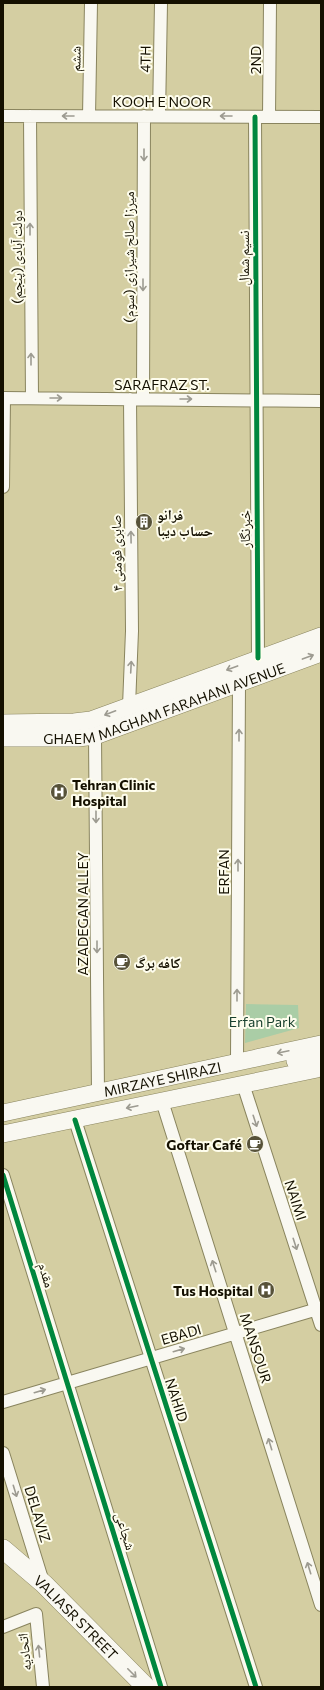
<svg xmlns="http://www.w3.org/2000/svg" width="324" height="1690" font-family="Commissioner,'Noto Naskh Arabic',sans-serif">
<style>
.green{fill:#aacda6}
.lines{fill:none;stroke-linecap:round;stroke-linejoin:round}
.street-casing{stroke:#89845e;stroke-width:14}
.secondary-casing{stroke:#89845e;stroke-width:18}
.primary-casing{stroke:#89845e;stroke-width:20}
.street{stroke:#f9f8f1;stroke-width:12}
.secondary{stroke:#f9f8f1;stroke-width:17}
.primary{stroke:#f9f8f1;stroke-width:19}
.cycleway-casing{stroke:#fefded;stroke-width:8}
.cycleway{stroke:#00873e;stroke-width:5}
.oneway{stroke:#9d9b91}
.labels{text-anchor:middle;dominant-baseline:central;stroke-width:4;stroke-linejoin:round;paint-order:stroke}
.street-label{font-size:14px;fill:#141000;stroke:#fefded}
.poi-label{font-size:14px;font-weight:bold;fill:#141000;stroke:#fefded;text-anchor:start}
.park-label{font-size:14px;fill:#18402e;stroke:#fefded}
</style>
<rect width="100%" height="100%" fill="#d4cea2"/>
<path class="green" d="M 246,1004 L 298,1005 L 299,1028 L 245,1043 Z"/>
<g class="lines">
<g class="street-casing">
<path id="street" d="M 3,116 L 321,117
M 30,116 L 32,398
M 89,116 L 91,3
M 159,116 L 161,3
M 255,117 L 258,658
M 269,117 L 270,3
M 3,398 L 321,401
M 143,399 L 144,116
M 3,487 L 4,398
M 129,706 L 132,631 L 130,399
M 95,736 L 98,1093
M 237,1062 L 239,682
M 243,1084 L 321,1325
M 162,1101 L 321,1605
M 75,1120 L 256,1687
M 3,1175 L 161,1687
M 3,1402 L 321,1308
M 3,1453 L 43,1582
M 3,1627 L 36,1614 L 43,1687"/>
</g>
<g class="secondary-casing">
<g id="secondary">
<path d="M 3,723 L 74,722 L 91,720 L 321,636"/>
<path id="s1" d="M 3,738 L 78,738 L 95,736 L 321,653"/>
<path d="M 295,1061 L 321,1056"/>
<path id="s2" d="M 3,1113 L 321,1044"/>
<path d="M 3,1134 L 317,1069"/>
</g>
</g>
<g class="primary-casing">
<g id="primary">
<path id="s3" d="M 3,1549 L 44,1584 L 146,1687"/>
</g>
</g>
<use href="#street" class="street"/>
<use href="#secondary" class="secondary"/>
<use href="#primary" class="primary"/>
<g class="cycleway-casing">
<path id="cycleway" d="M 255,117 L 258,658
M 75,1120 L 256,1687
M 3,1175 L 161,1687"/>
</g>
<use href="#cycleway" class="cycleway"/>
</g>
<defs><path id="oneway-shaft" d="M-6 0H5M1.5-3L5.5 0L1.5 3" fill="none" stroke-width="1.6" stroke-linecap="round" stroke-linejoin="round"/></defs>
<g class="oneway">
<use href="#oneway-shaft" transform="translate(68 116) rotate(-180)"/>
<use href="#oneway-shaft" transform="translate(226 116) rotate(-180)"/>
<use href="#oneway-shaft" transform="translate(144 155) rotate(90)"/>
<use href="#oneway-shaft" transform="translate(30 229) rotate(-90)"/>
<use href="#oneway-shaft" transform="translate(143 285) rotate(90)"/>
<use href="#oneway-shaft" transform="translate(31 359) rotate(-90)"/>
<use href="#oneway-shaft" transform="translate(56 398)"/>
<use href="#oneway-shaft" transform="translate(186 399)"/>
<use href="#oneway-shaft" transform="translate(131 537) rotate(-91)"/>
<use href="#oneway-shaft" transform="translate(308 657) rotate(-20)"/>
<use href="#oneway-shaft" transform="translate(131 667) rotate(-87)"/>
<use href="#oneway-shaft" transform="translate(232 668) rotate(160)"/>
<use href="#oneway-shaft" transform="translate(110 713) rotate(159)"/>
<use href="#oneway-shaft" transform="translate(239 735) rotate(-90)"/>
<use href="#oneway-shaft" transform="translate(96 817) rotate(90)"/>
<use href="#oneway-shaft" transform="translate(238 865) rotate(-90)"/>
<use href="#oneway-shaft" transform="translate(97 947) rotate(90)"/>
<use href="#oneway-shaft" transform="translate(237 995) rotate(-90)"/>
<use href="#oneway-shaft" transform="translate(283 1052) rotate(168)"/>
<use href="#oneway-shaft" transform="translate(132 1107) rotate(168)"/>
<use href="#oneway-shaft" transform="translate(255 1121) rotate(72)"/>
<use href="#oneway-shaft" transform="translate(295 1244) rotate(72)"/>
<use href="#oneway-shaft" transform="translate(214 1266) rotate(-108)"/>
<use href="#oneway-shaft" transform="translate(179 1350) rotate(-16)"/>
<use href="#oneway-shaft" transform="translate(40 1391) rotate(-16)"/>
<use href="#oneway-shaft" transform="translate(270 1444) rotate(-107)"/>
<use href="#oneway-shaft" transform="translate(15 1491) rotate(73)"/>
<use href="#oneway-shaft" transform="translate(309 1568) rotate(-107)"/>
<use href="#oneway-shaft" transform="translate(39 1651) rotate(-96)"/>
<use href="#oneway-shaft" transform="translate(132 1673) rotate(45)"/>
</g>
<defs>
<g id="building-disc" transform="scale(0.9)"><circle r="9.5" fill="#575239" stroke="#fefded"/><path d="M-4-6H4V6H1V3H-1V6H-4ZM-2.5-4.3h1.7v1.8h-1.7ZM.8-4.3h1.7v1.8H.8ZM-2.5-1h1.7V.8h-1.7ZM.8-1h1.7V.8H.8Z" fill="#fff"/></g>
<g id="hospital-disc" transform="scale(0.9)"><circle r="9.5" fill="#575239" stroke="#fefded"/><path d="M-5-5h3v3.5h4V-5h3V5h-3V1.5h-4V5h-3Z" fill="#fff"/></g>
<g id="cafe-disc" transform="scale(0.9)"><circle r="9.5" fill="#575239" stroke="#fefded"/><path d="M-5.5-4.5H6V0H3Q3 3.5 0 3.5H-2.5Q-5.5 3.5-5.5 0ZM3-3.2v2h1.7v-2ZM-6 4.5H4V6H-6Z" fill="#fff"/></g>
</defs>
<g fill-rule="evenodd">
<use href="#building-disc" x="144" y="522"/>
<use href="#hospital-disc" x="59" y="792"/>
<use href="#cafe-disc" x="122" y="962"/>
<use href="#cafe-disc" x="255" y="1144"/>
<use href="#hospital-disc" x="266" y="1290"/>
</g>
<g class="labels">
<g class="street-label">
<text transform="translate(75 59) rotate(-89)">ششم</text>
<text transform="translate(145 59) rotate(-89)">4TH</text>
<text transform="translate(255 60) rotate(-90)">2ND</text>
<text x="162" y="101">KOOH E NOOR</text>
<text transform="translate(16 257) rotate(-90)">دولت آبادی (پنجم)</text>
<text transform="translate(128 257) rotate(-90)">میرزا صالح شیرازی (سوم)</text>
<text transform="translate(243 258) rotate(-90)">نسیم شمال</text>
<text x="162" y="384">SARAFRAZ ST.</text>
<text transform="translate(244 529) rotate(-90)">خبرنگار</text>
<text transform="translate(116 553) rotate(-91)">صابری فومنی ۴</text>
<text stroke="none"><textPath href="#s1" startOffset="167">GHAEM MAGHAM FARAHANI AVENUE</textPath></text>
<text transform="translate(223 872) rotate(-90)">ERFAN</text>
<text transform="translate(82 914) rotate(-90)">AZADEGAN ALLEY</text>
<text stroke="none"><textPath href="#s2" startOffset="163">MIRZAYE SHIRAZI</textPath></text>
<text transform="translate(296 1200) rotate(72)">NAIMI</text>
<text transform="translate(47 1275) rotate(73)">مقدم</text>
<text transform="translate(181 1334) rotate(-16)">EBADI</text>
<text transform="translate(256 1348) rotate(72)">MANSOUR</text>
<text transform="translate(177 1400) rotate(72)">NAHID</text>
<text transform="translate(38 1514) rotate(73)">DELAVIZ</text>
<text transform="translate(126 1531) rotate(73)">شجاعی</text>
<text stroke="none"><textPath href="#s3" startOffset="100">VALIASR STREET</textPath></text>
<text transform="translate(24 1652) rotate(-96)">اتحادیه</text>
</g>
<g class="poi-label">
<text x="157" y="514">فرانو<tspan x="157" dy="16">حساب دیبا</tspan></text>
<text x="72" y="784">Tehran Clinic<tspan x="72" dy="16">Hospital</tspan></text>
<text x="135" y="962">کافه برگ</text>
<text x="242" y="1144" text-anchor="end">Goftar Café</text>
<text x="253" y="1290" text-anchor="end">Tus Hospital</text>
</g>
<g class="park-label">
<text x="262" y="1021">Erfan Park</text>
</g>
</g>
<rect width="324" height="1690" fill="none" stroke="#141000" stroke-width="8"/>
</svg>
